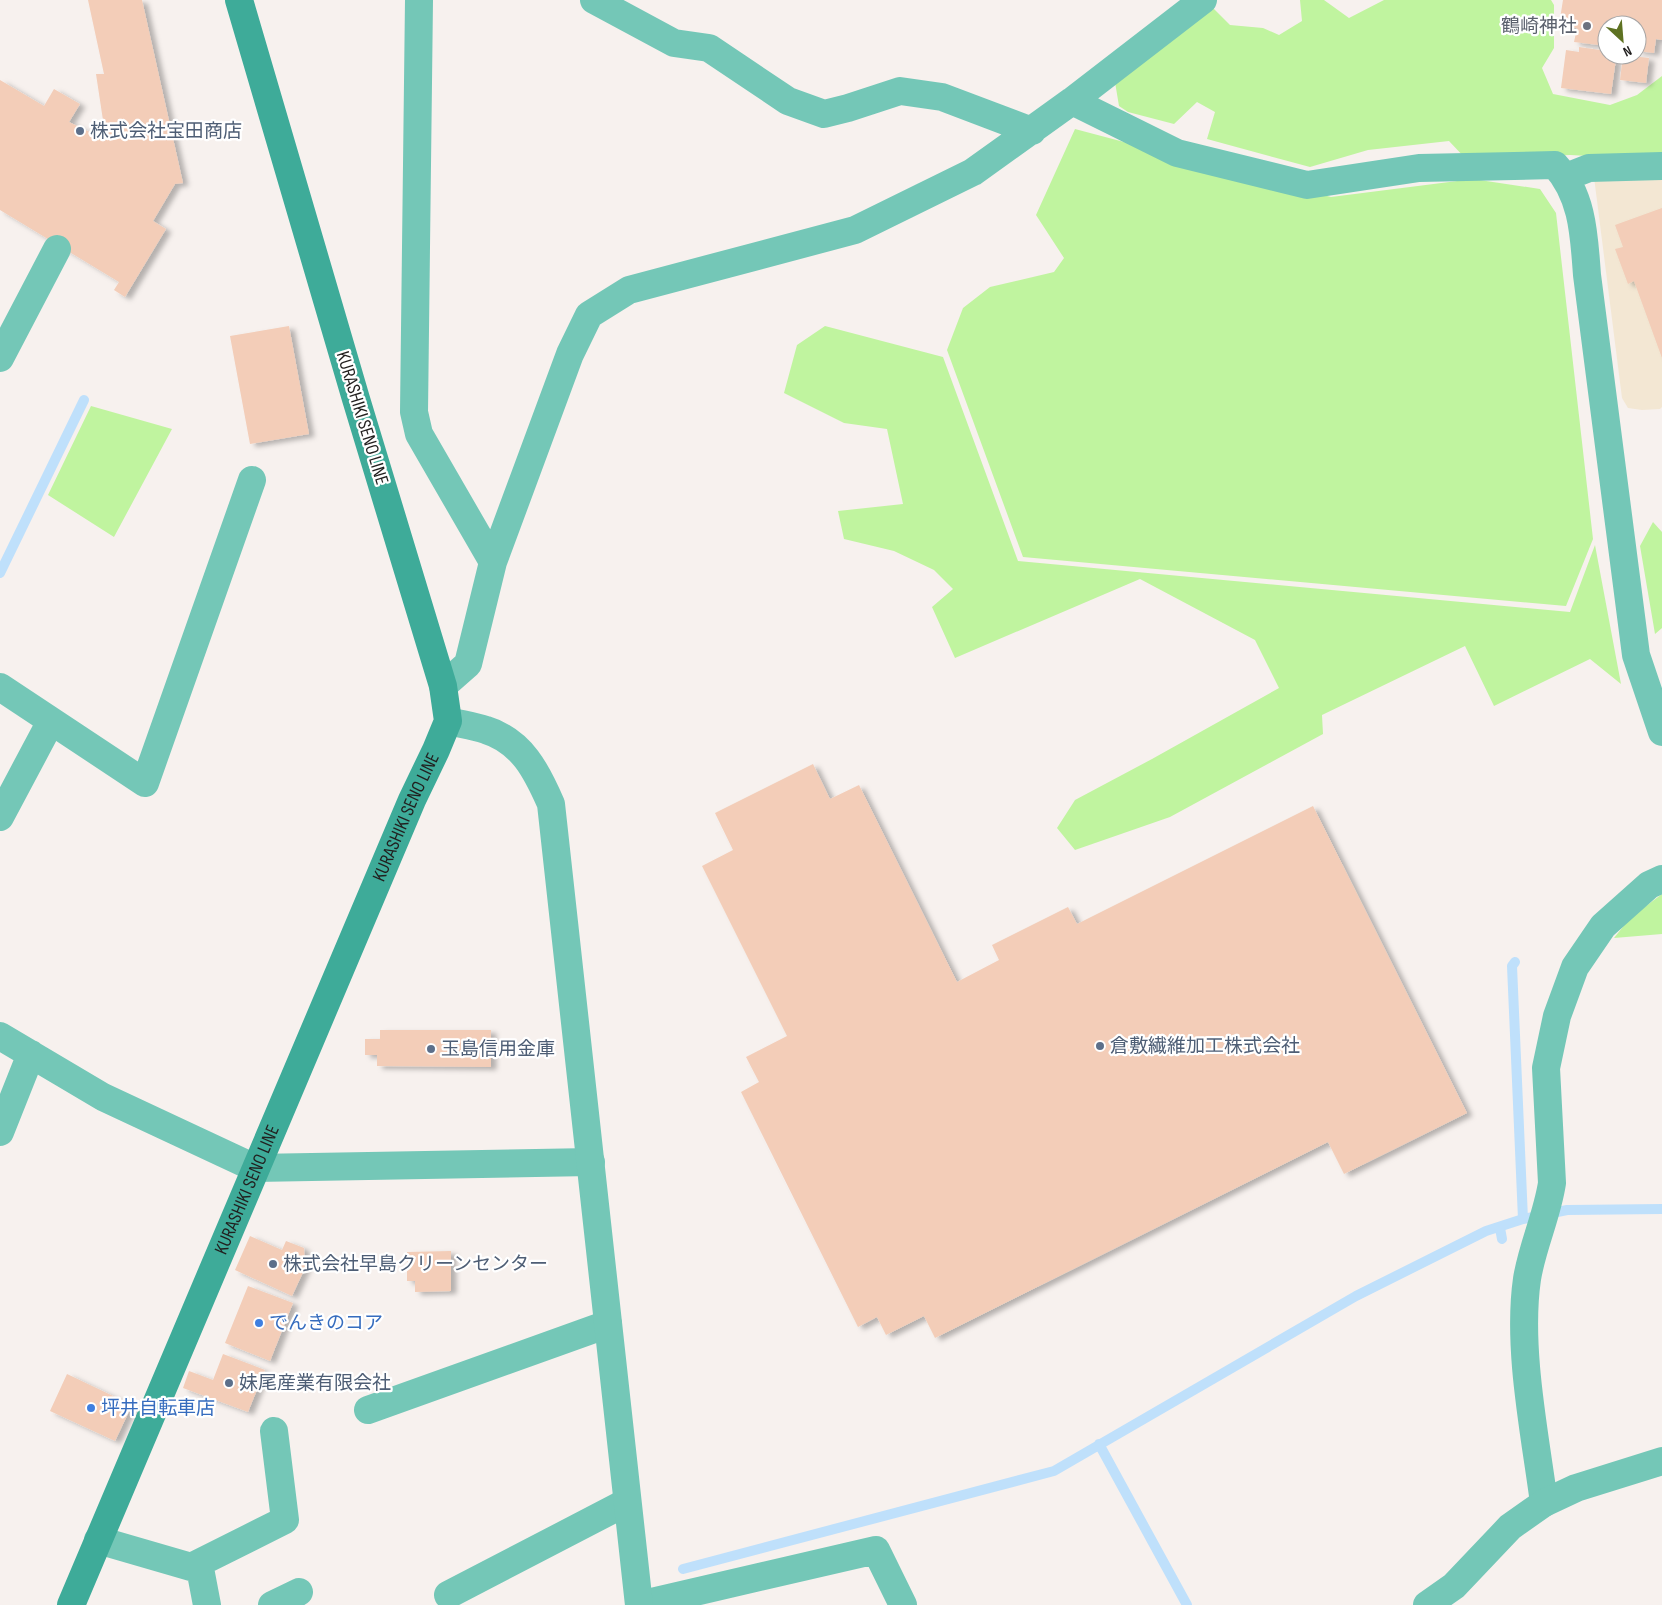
<svg xmlns="http://www.w3.org/2000/svg" width="1662" height="1605" font-family="'Sofia Sans Condensed','Noto Sans JP',sans-serif">
<style>
.education{fill:#f3e7d3}
.green{fill:#c0f49f}
.lines{fill:none;stroke-linecap:round;stroke-linejoin:round}
.stream{stroke:#bfe0fb;stroke-width:10}
.building{fill:#f3cdb8;filter:url(#shadow)}
.minor{stroke:#74c7b7;stroke-width:28}
.tertiary{stroke:#74c7b7;stroke-width:28}
.secondary{stroke:#3eab99;stroke-width:28}
.worship-dot{fill:#6b7280;stroke:#fff;stroke-width:2}
.service-dot{fill:#5c6f8a;stroke:#fff;stroke-width:2}
.shop-dot{fill:#3f7fe0;stroke:#fff;stroke-width:2}
.labels{text-anchor:middle;dominant-baseline:central;stroke-width:4.5;stroke-linejoin:round;paint-order:stroke}
.worship-label{font-size:19px;fill:#5b616d;stroke:#fff;text-anchor:end}
.service-label{font-size:19px;fill:#4e5e75;stroke:#fff;text-anchor:start}
.street-label{font-size:19px;fill:#211f1e;stroke:#fff}
.shop-label{font-size:19px;fill:#366cbe;stroke:#fff;text-anchor:start}
</style>
<defs>
<filter id="shadow"><feDropShadow dx="5.5" dy="3" stdDeviation="2.5" flood-color="#0004"/></filter>
</defs>
<rect width="100%" height="100%" fill="#f7f1ee"/>
<path class="education" d="M 1662,176 L 1662,407 L 1660,409 L 1642,410 L 1628,408 L 1622,398 L 1594,177 Z"/>
<path class="green" d="M 1300,0 L 1324,0 L 1349,18 L 1384,0 L 1551,0 L 1554,5 L 1554,48 L 1542,68 L 1553,94 L 1610,105 L 1637,95 L 1662,76 L 1662,160 L 1570,155 L 1466,159 L 1449,141 L 1368,150 L 1310,167 L 1207,139 L 1215,112 L 1197,102 L 1174,124 L 1128,112 L 1119,106 L 1115,82 L 1211,6 L 1230,25 L 1263,28 L 1279,35 L 1302,21 Z
M 1075,129 L 1331,197 L 1473,179 L 1540,189 L 1556,213 L 1593,539 L 1566,606 L 1023,557 L 947,350 L 963,308 L 990,287 L 1054,272 L 1064,258 L 1036,215 Z
M 825,326 L 943,357 L 1018,561 L 1570,612 L 1595,545 L 1621,684 L 1590,659 L 1494,706 L 1465,646 L 1322,715 L 1323,734 L 1170,817 L 1075,850 L 1057,828 L 1075,800 L 1152,759 L 1279,688 L 1255,640 L 1140,579 L 955,658 L 932,607 L 953,589 L 934,570 L 894,551 L 844,539 L 838,511 L 903,504 L 887,429 L 844,423 L 784,393 L 797,345 Z
M 91,406 L 172,429 L 114,537 L 48,495 Z
M 1653,522 L 1662,532 L 1662,628 L 1655,634 L 1640,546 Z
M 1662,894 L 1662,934 L 1614,938 L 1630,918 Z"/>
<g class="lines">
<path class="stream" d="M 0,573 L 84,400
M 1515,962 L 1512,966 L 1523,1219
M 1500,1228 L 1502,1239
M 1099,1444 L 1187,1605
M 683,1569 L 1054,1471 L 1356,1296 L 1486,1231 L 1523,1219 L 1567,1210 L 1662,1209"/>
</g>
<path class="building" d="M 88,0 L 142,0 L 183,183 L 175,184 L 153,221 L 166,229 L 125,297 L 114,290 L 119,282 L 0,210 L 0,80 L 44,106 L 54,89 L 80,104 L 69,122 L 106,140 L 96,74 L 104,74 Z
M 1563,0 L 1662,0 L 1662,40 L 1656,39 L 1654,53 L 1637,51 L 1637,25 L 1607,25 L 1607,46 L 1574,42 L 1577,28 L 1559,25 Z
M 1579,47 L 1607,51 L 1607,57 L 1616,59 L 1611,94 L 1561,88 L 1566,50 L 1579,52 Z
M 1623,55 L 1649,58 L 1646,83 L 1620,80 Z
M 1662,208 L 1662,358 L 1634,281 L 1628,284 L 1615,249 L 1623,247 L 1615,225 Z
M 289,326 L 309,434 L 250,444 L 230,336 Z
M 813,764 L 830,799 L 859,785 L 957,982 L 999,960 L 992,945 L 1068,907 L 1077,924 L 1313,806 L 1467,1113 L 1344,1174 L 1328,1142 L 935,1338 L 924,1316 L 886,1335 L 877,1317 L 858,1327 L 741,1092 L 759,1082 L 746,1057 L 787,1036 L 702,866 L 733,850 L 715,813 Z
M 380,1030 L 491,1030 L 491,1067 L 377,1066 L 377,1055 L 365,1055 L 365,1039 L 380,1039 Z
M 250,1236 L 282,1250 L 286,1241 L 304,1248 L 305,1268 L 292,1296 L 235,1270 Z
M 451,1251 L 451,1291 L 415,1292 L 415,1281 L 407,1281 L 407,1252 Z
M 248,1286 L 293,1303 L 270,1361 L 225,1343 Z
M 223,1354 L 265,1370 L 248,1412 L 183,1388 L 189,1371 L 213,1380 Z
M 67,1374 L 132,1405 L 115,1441 L 50,1411 Z"/>
<g class="lines">
<path class="minor" d="M 419,0 L 414,412 L 419,434 L 493,562
M 594,0 L 674,43 L 709,48 L 788,101 L 824,114 L 848,108 L 900,91 L 942,97 L 1032,131
M 1072,101 L 1177,153 L 1307,185 L 1419,168 L 1555,165 C 1583,196 1584,235 1587,275 L 1636,655 L 1662,732
M 1566,177 L 1589,168 L 1662,166
M 0,358 L 57,249
M 443,686 L 468,664 L 493,562 L 570,354 L 589,315 L 629,290 L 855,230 L 973,172 L 1072,101 L 1203,0
M 0,687 L 145,783 L 252,480
M 0,817 L 51,721
M 0,1036 L 103,1097 L 255,1168 L 591,1162
M 0,1132 L 31,1054
M 368,1410 L 608,1324
M 1544,1503 C 1535,1434 1517,1348 1527,1279 C 1532,1247 1547,1216 1552,1183 L 1546,1068 L 1557,1016 L 1575,967 L 1603,926 L 1649,885 L 1662,879
M 98,1540 L 191,1567 L 285,1520 L 274,1431
M 199,1563 L 207,1605
M 448,1595 L 627,1502
M 272,1605 L 299,1592
M 639,1605 L 876,1550 L 903,1605"/>
<path class="tertiary" d="M 448,721 C 460,724 474,726 486,730 C 522,741 537,772 551,804 L 639,1605
M 1427,1605 L 1454,1586 L 1510,1527 L 1544,1503 L 1576,1488 L 1662,1461"/>
<path class="secondary" id="s1" d="M 71,1605 L 412,800 L 436,750 L 448,721 L 443,686 L 356,399 L 239,0"/>
</g>
<circle class="worship-dot" cx="1587" cy="26" r="5"/>
<g class="service-dot">
<circle cx="80" cy="131" r="5"/>
<circle cx="1100" cy="1046" r="5"/>
<circle cx="431" cy="1049" r="5"/>
<circle cx="273" cy="1264" r="5"/>
<circle cx="229" cy="1383" r="5"/>
</g>
<g class="shop-dot">
<circle cx="259" cy="1323" r="5"/>
<circle cx="91" cy="1408" r="5"/>
</g>
<g class="labels">
<g class="worship-label">
<text x="1577" y="26">鶴崎神社</text>
</g>
<g class="service-label">
<text x="90" y="131">株式会社宝田商店</text>
<text x="1110" y="1046">倉敷繊維加工株式会社</text>
<text x="441" y="1049">玉島信用金庫</text>
<text x="283" y="1264">株式会社早島クリーンセンター</text>
<text x="239" y="1383">妹尾産業有限会社</text>
</g>
<g class="street-label">
<text transform="translate(362 418) rotate(73)">KURASHIKI SENO LINE</text>
<text stroke="none"><textPath href="#s1" startOffset="856">KURASHIKI SENO LINE</textPath></text>
<text stroke="none"><textPath href="#s1" startOffset="451">KURASHIKI SENO LINE</textPath></text>
</g>
<g class="shop-label">
<text x="269" y="1323">でんきのコア</text>
<text x="101" y="1408">坪井自転車店</text>
</g>
</g>
<g transform="translate(1622 40) rotate(154)"><circle r="24" fill="#ffffff" stroke="#a6a5a5"/>
<path d="M0-4L9 19L0 12L-9 19Z" fill="#5e7222"/>
<text y="-8" font-size="14" font-weight="bold" text-anchor="middle" fill="#211f1e">N</text>
</g>
</svg>
